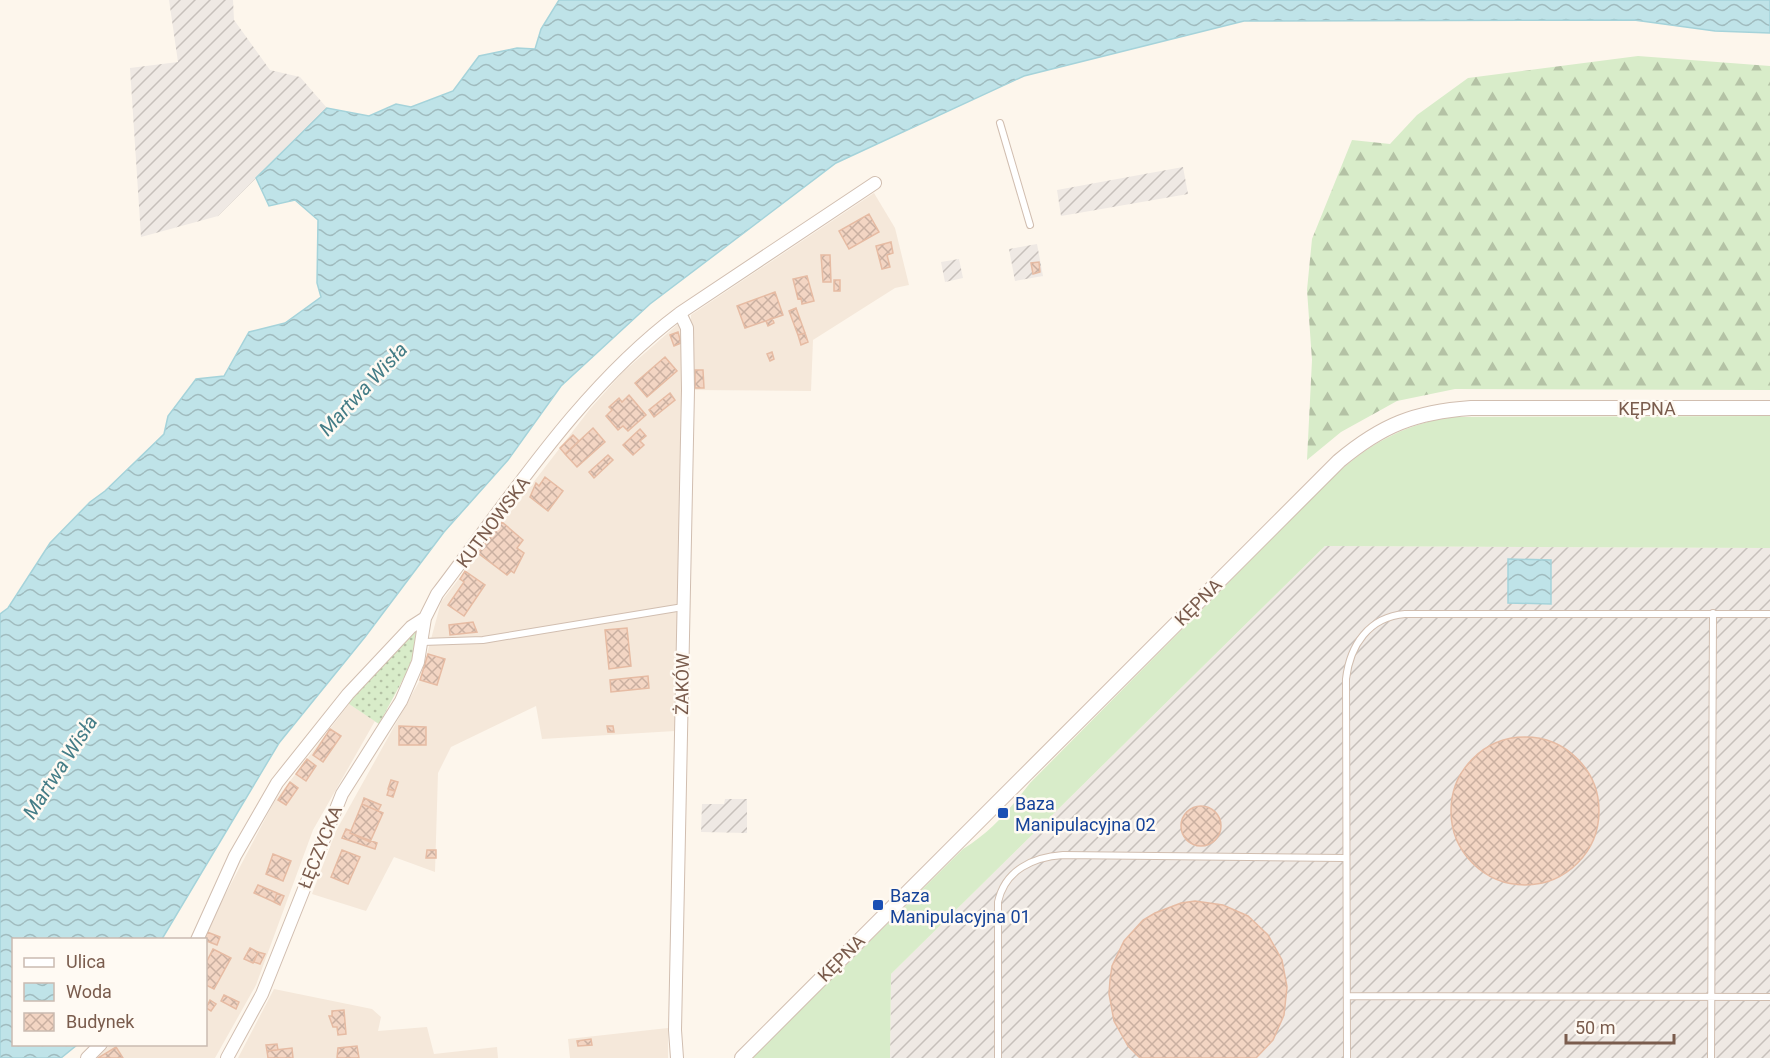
<svg xmlns="http://www.w3.org/2000/svg" width="1770" height="1058" font-family="Roboto,sans-serif">
<style>
.residential{fill:#f5e8da}
.industrial{fill:url(#industrial-furrows)}
.grass{fill:#d8ecc9}
.forest{fill:url(#forest-firs)}
.park{fill:url(#park-dots)}
.water{fill:url(#water-waves);stroke:#a5d3da;stroke-width:1.5}
.building{fill:url(#building-cross-hatch);stroke:#e6bba3;stroke-width:1.5}
.lines{fill:none;stroke-linecap:round;stroke-linejoin:round}
.service-casing{stroke:#d1beb0;stroke-width:8}
.minor-casing{stroke:#d1beb0;stroke-width:14}
.tertiary-casing{stroke:#d1beb0;stroke-width:16}
.service{stroke:#fff;stroke-width:6}
.minor{stroke:#fff;stroke-width:12}
.tertiary{stroke:#fff;stroke-width:14}
.transit-dot{fill:#1a4fb4;stroke:#fffaf3;stroke-width:2}
.labels{text-anchor:middle;dominant-baseline:central;stroke-width:5;stroke-linejoin:round;paint-order:stroke}
.street-label{font-size:18px;fill:#7a5c4d;stroke:#fffaf3}
.transit-label{font-size:18px;fill:#164399;stroke:#fffaf3;text-anchor:start}
.water-label{font-size:20px;font-style:italic;fill:#437c86;stroke:#fffaf3}
</style>
<defs>
<pattern id="industrial-furrows" width="10" height="10" patternUnits="userSpaceOnUse" patternTransform="scale(1.5)"><rect width="10" height="10" fill="#efe9e4"/><path d="M-1 1l2-2M0 10L10 0M9 11l2-2" fill="none" stroke="#c7c0bb"/></pattern>
<pattern id="forest-firs" width="22" height="20" patternUnits="userSpaceOnUse" patternTransform="scale(1.5)"><rect width="22" height="20" fill="#d8ecc9"/><path d="M5 1l3.5 6h-7zM16 11l3.5 6h-7z" fill="#b4c2a5"/></pattern>
<pattern id="park-dots" width="8" height="8" patternUnits="userSpaceOnUse" patternTransform="scale(1.5)"><rect width="8" height="8" fill="#d8ecc9"/><path d="M2 2h.1M6 6h.1" fill="none" stroke="#b4c2a5" stroke-width="1.8" stroke-linecap="round"/></pattern>
<pattern id="water-waves" width="16" height="10" patternUnits="userSpaceOnUse" patternTransform="scale(1.5)"><rect width="16" height="10" fill="#bfe3e8"/><path d="M0 5q4-4 8 0t8 0" fill="none" stroke="#a0bbbe"/></pattern>
<pattern id="building-cross-hatch" width="8" height="8" patternUnits="userSpaceOnUse" patternTransform="scale(1.5)"><rect width="8" height="8" fill="#f3d5c3"/><path d="M0 0l8 8M0 8l8-8" fill="none" stroke="#cab0a1"/></pattern>
</defs>
<rect width="100%" height="100%" fill="#fdf6ec"/>
<path class="residential" d="M 874,193 L 895,228 L 909,285 L 895,288 L 813,340 L 811,391 L 691,390 L 691,315 Z
M 678,324 L 682,329 L 684,390 L 675,731 L 542,739 L 536,706 L 451,747 L 438,773 L 435,872 L 394,857 L 366,911 L 312,894 L 336,831 L 420,680 L 441,602 L 590,409 L 622,373 Z
M 349,704 L 375,721 L 313,830 L 256,985 L 215,1058 L 95,1058 L 111,1045 L 206,1044 L 206,940 L 202,939 L 274,802 Z
M 274,989 L 372,1009 L 381,1017 L 378,1031 L 427,1027 L 434,1054 L 497,1047 L 498,1058 L 238,1058 Z
M 668,1028 L 668,1058 L 570,1058 L 568,1039 Z"/>
<path class="industrial" d="M 169,0 L 233,0 L 234,20 L 270,70 L 300,77 L 327,108 L 218,216 L 141,237 L 130,68 L 178,62 Z
M 1183,167 L 1188,194 L 1061,216 L 1057,190 Z
M 1037,244 L 1043,276 L 1015,281 L 1009,249 Z
M 959,259 L 963,278 L 945,282 L 941,262 Z
M 1325,546 L 1770,548 L 1770,1058 L 890,1058 L 891,974 Z
M 725,799 L 747,799 L 747,833 L 701,832 L 702,804 L 724,804 Z"/>
<path class="grass" d="M 1770,416 L 1770,548 L 1325,546 L 891,974 L 890,1058 L 752,1058 L 963,849 C 991,832 1010,809 1030,783 L 1331,479 C 1367,445 1401,426 1449,417 Z"/>
<path class="forest" d="M 1638,56 L 1770,66 L 1770,390 L 1455,389 L 1397,401 L 1341,432 L 1307,460 L 1312,360 L 1307,290 L 1312,239 L 1352,140 L 1390,144 L 1417,115 L 1468,78 Z"/>
<path class="park" d="M 414,630 L 419,633 L 419,637 L 408,670 L 379,724 L 346,702 Z"/>
<path class="water" d="M 559,0 L 1770,0 L 1770,33 L 1715,31 L 1634,20 L 1244,21 L 1024,76 L 836,163 L 650,304 L 561,386 L 508,460 L 444,532 L 365,637 L 279,743 L 162,939 L 14,940 L 14,1044 L 77,1045 L 61,1058 L 0,1058 L 0,614 L 8,608 L 50,543 L 90,502 L 105,491 L 164,434 L 168,416 L 196,379 L 224,376 L 249,332 L 285,323 L 321,297 L 317,283 L 318,220 L 295,200 L 269,206 L 256,178 L 327,108 L 369,116 L 396,104 L 411,107 L 453,91 L 479,56 L 517,48 L 535,49 L 541,29 Z
M 1508,559 L 1551,560 L 1551,604 L 1508,603 Z"/>
<path class="building" d="M 869,214 L 879,232 L 849,249 L 839,231 Z
M 891,242 L 893,253 L 887,255 L 890,267 L 882,269 L 876,246 Z
M 821,255 L 830,255 L 831,282 L 823,282 Z
M 1039,262 L 1040,272 L 1033,274 L 1031,263 Z
M 807,276 L 814,301 L 802,304 L 801,298 L 798,299 L 793,279 Z
M 834,280 L 840,280 L 840,291 L 834,291 Z
M 775,292 L 783,315 L 745,328 L 737,306 Z
M 796,308 L 805,333 L 798,335 L 789,311 Z
M 772,318 L 774,323 L 768,326 L 766,321 Z
M 678,332 L 681,343 L 674,346 L 670,335 Z
M 805,333 L 808,342 L 801,345 L 798,335 Z
M 772,352 L 774,359 L 770,361 L 767,354 Z
M 665,357 L 677,371 L 647,397 L 635,383 Z
M 695,370 L 703,370 L 704,388 L 695,388 Z
M 670,393 L 675,400 L 654,417 L 649,410 Z
M 629,395 L 646,415 L 628,431 L 623,426 L 618,430 L 606,416 L 612,410 L 609,407 L 619,398 L 622,402 Z
M 593,428 L 605,442 L 577,467 L 565,454 Z
M 640,429 L 646,436 L 640,441 L 644,445 L 633,455 L 623,445 Z
M 573,435 L 579,441 L 565,454 L 560,448 Z
M 608,455 L 613,460 L 594,478 L 589,472 Z
M 545,477 L 563,491 L 548,511 L 530,497 L 536,483 L 539,486 Z
M 502,522 L 523,540 L 517,548 L 524,553 L 514,573 L 511,571 L 507,575 L 478,553 Z
M 465,571 L 485,585 L 464,616 L 448,605 L 464,582 L 460,579 Z
M 473,622 L 477,632 L 450,635 L 449,625 Z
M 627,628 L 631,666 L 609,669 L 605,630 Z
M 428,654 L 445,659 L 437,685 L 420,680 Z
M 648,676 L 649,688 L 611,692 L 610,680 Z
M 399,726 L 426,727 L 426,745 L 399,745 Z
M 607,726 L 613,726 L 614,732 L 608,732 Z
M 330,729 L 341,736 L 323,762 L 313,755 Z
M1451 811a74 74 0 1 1 148 0a74 74 0 1 1-148 0Z
M 307,759 L 316,766 L 306,781 L 296,774 Z
M 391,780 L 398,782 L 395,791 L 388,789 Z
M 290,782 L 298,788 L 286,805 L 278,800 Z
M 389,789 L 395,791 L 393,797 L 387,795 Z
M 364,798 L 381,805 L 378,811 L 362,804 Z
M 362,804 L 383,813 L 370,842 L 350,833 Z
M1181 826a20 20 0 1 1 40 0a20 20 0 1 1-40 0Z
M 346,829 L 351,831 L 350,833 L 377,843 L 375,849 L 342,838 Z
M 342,850 L 360,857 L 348,884 L 331,877 Z
M 427,850 L 436,850 L 436,858 L 426,858 Z
M 273,854 L 291,861 L 283,881 L 266,874 Z
M 258,885 L 277,893 L 274,902 L 254,893 Z
M 277,893 L 284,896 L 280,905 L 274,902 Z
M 1195,901 L 1223,905 L 1248,916 L 1268,935 L 1282,960 L 1287,987 L 1284,1015 L 1273,1040 L 1256,1058 L 1140,1058 L 1128,1046 L 1114,1021 L 1109,994 L 1110,980 L 1112,966 L 1124,941 L 1143,920 L 1155,913 L 1181,903 Z
M 207,932 L 220,937 L 217,945 L 204,940 Z
M 250,948 L 258,952 L 253,963 L 244,959 Z
M 213,949 L 231,958 L 214,989 L 206,985 L 206,963 Z
M 258,952 L 265,954 L 260,964 L 254,962 Z
M 224,995 L 239,1002 L 236,1009 L 221,1001 Z
M 210,1000 L 216,1004 L 211,1011 L 206,1008 Z
M 344,1010 L 346,1034 L 338,1035 L 337,1027 L 333,1027 L 329,1016 L 332,1016 L 332,1011 Z
M 591,1039 L 592,1045 L 578,1046 L 577,1041 Z
M 277,1044 L 278,1050 L 267,1051 L 266,1045 Z
M 357,1046 L 359,1058 L 337,1058 L 338,1048 Z
M 116,1047 L 123,1058 L 98,1058 Z
M 292,1048 L 293,1058 L 268,1058 L 267,1051 Z"/>
<g class="lines">
<g class="service-casing">
<path id="service" d="M 1000,123 L 1030,225
M 422,642 L 483,640 L 683,607
M 1347,996 L 1770,997
M 998,1058 L 998,902 C 1005,870 1033,857 1063,855 L 1345,858
M 1347,1058 L 1346,679 C 1350,645 1369,617 1405,614 L 1770,614
M 1711,1058 L 1713,613"/>
</g>
<g class="minor-casing">
<path id="minor" d="M 197,940 L 235,856 L 277,783 L 348,694 L 411,627 L 425,618 L 437,594 C 511,497 581,387 680,313 L 875,183
M 87,1058 L 101,1044
M 227,1058 L 262,994 L 342,794 L 401,701 L 418,662 L 425,618
M 677,1058 L 675,1030 L 688,390 L 687,328 L 680,313"/>
</g>
<g class="tertiary-casing">
<path id="tertiary" d="M 742,1058 L 1339,461 C 1382,425 1415,412 1471,408 L 1770,408"/>
</g>
<use href="#service" class="service"/>
<use href="#minor" class="minor"/>
<use href="#tertiary" class="tertiary"/>
</g>
<g class="transit-dot">
<rect x="997" y="807" width="12" height="12" rx="3"/>
<rect x="872" y="899" width="12" height="12" rx="3"/>
</g>
<g class="labels">
<g class="street-label">
<text x="1647" y="408">KĘPNA</text>
<text transform="translate(493 522) rotate(-53)">KUTNOWSKA</text>
<text transform="translate(1198 602) rotate(-45)">KĘPNA</text>
<text transform="translate(682 684) rotate(-89)">ŻAKÓW</text>
<text transform="translate(320 847) rotate(-68)">ŁĘCZYCKA</text>
<text transform="translate(841 958) rotate(-45)">KĘPNA</text>
</g>
<g class="transit-label">
<text x="1015" y="803">Baza<tspan x="1015" dy="21">Manipulacyjna 02</tspan></text>
<text x="890" y="895">Baza<tspan x="890" dy="21">Manipulacyjna 01</tspan></text>
</g>
<g class="water-label">
<text transform="translate(363 389) rotate(-47)">Martwa Wisła</text>
<text transform="translate(60 767) rotate(-57)">Martwa Wisła</text>
</g>
</g>
<rect x="12" y="938" width="195" height="108" fill="#fffaf3" stroke="#cabbb1" stroke-width="1.5"/>
<rect x="24" y="958" width="30" height="9" fill="#ffffff" stroke="#cabbb1" stroke-width="1.5"/>
<text x="66" y="968" font-size="18" fill="#7a5c4d">Ulica</text>
<rect x="24" y="983" width="30" height="18" fill="url(#water-waves)" stroke="#cabbb1" stroke-width="1.5"/>
<text x="66" y="998" font-size="18" fill="#7a5c4d">Woda</text>
<rect x="24" y="1013" width="30" height="18" fill="url(#building-cross-hatch)" stroke="#cabbb1" stroke-width="1.5"/>
<text x="66" y="1028" font-size="18" fill="#7a5c4d">Budynek</text>
<path d="M1566 1034v9h108v-9" fill="none" stroke="#7a5c4d" stroke-width="3"/>
<text x="1575" y="1034" font-size="18" fill="#7a5c4d" stroke="#fffaf3" stroke-width="4.5" paint-order="stroke">50 m</text>
</svg>
